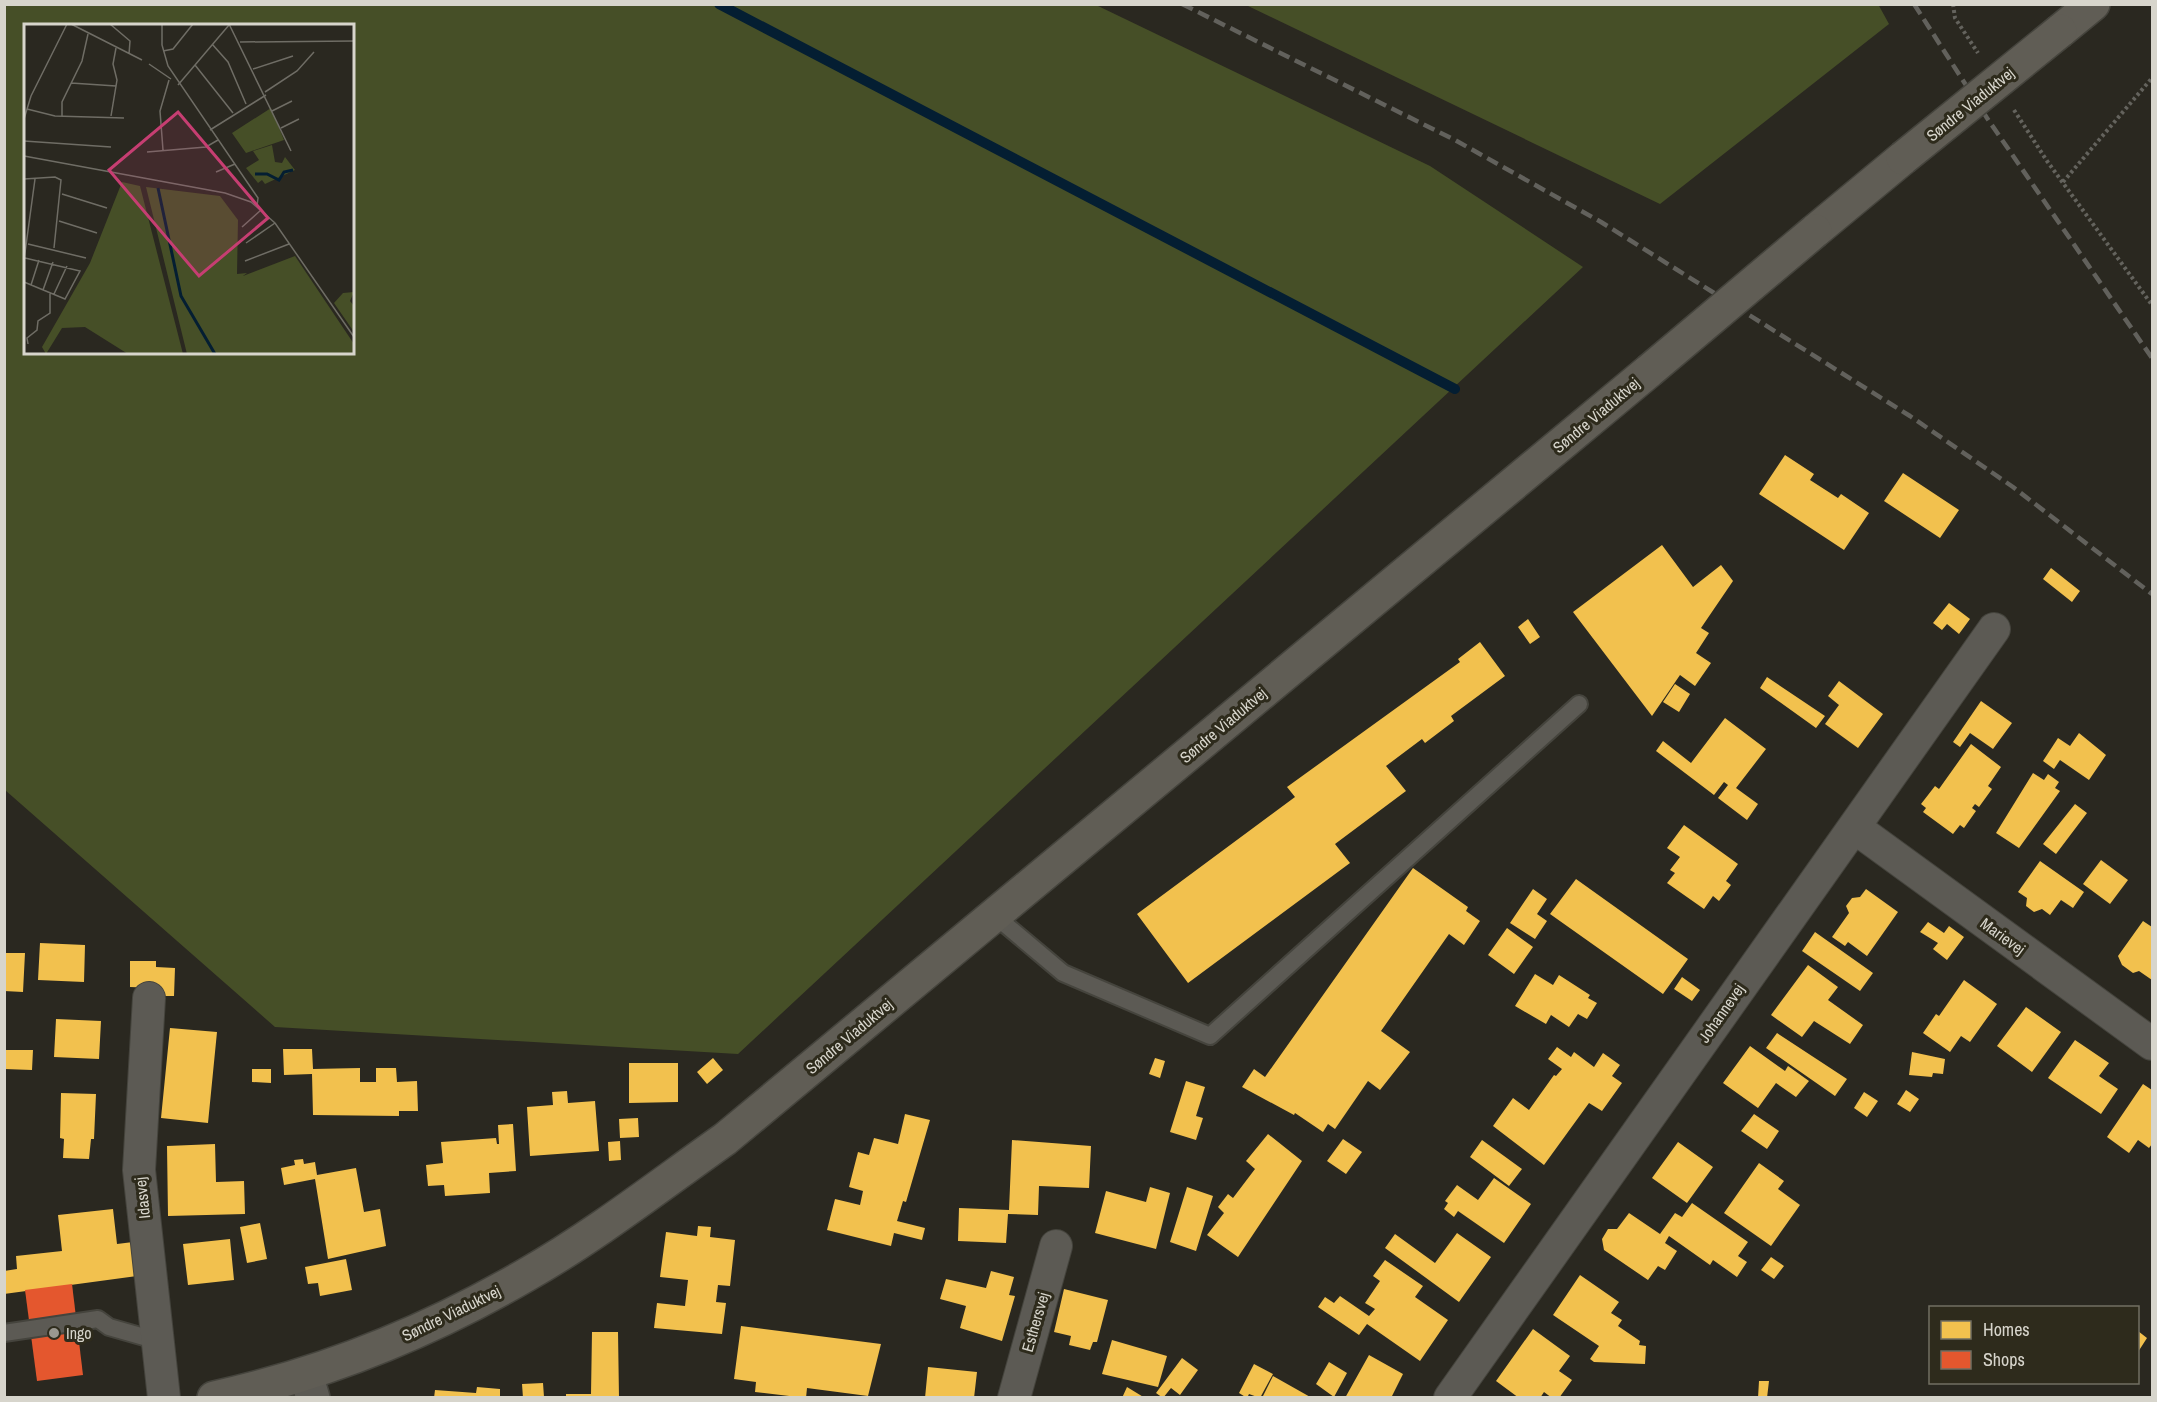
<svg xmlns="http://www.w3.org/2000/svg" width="2157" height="1402" font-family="'Archivo Narrow',sans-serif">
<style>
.green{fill:#464f27;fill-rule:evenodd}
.homes{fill:#f2c14e}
.shops{fill:#e4572e}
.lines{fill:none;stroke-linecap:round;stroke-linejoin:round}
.stream{stroke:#041e32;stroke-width:10}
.service-casing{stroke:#45443d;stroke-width:20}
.minor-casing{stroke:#45443d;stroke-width:34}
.tertiary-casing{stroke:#45443d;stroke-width:36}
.secondary-casing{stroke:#45443d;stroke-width:36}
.path{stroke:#64635d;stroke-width:4;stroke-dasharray:3 3;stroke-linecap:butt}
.service{stroke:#5c5a54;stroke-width:16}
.minor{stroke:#5c5a54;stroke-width:32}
.tertiary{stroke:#5c5a54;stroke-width:33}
.secondary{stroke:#605d55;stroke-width:33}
.rail{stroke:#62615c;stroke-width:4.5;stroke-dasharray:12 6;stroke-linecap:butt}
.secondary-bridge-casing{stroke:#45443d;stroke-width:36;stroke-linecap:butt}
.secondary-bridge{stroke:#605d55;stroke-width:33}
.poi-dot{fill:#9a9890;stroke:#2e2b1c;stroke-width:2}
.labels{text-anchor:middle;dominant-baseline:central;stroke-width:6;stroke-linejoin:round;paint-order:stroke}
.street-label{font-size:16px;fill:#d7d5cc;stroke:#2e2b1c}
.poi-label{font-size:16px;fill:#d7d5cc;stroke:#2e2b1c;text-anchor:start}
.inset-river{fill:none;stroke:#041e32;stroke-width:3}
.inset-road{fill:none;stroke:#6f6d65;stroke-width:1.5}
.view{fill:#c63e72;fill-opacity:0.15;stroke:#c63e72;stroke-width:3}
.inset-edge{fill:none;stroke:#d7d5cc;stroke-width:3}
</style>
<rect width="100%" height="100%" fill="#2a2820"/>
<path class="green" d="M 5,4 L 1096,5 L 1430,166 L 1583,267 L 738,1054 L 275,1027 L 5,790 ZM 26,26 L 352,26 L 352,352 L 26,352 Z
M 1878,4 L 1889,24 L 1660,204 L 1246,5 Z"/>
<path class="homes" d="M 1785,455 L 1814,474 L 1810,480 L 1838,498 L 1841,494 L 1869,513 L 1844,550 L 1759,494 Z
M 1903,473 L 1959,510 L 1940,538 L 1884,501 Z
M 1662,545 L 1693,587 L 1721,565 L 1733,581 L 1701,628 L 1709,633 L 1696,653 L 1711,663 L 1695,686 L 1680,675 L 1652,716 L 1573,612 Z
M 2051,568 L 2080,591 L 2072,602 L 2043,579 Z
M 1949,603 L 1970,619 L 1959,634 L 1947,624 L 1942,630 L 1933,623 Z
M 1528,619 L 1540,637 L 1530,644 L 1518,627 Z
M 1480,642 L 1505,676 L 1451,716 L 1454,721 L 1425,743 L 1422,739 L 1386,766 L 1406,791 L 1335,844 L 1350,863 L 1188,983 L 1137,914 L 1295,797 L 1287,787 L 1460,662 L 1458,659 Z
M 1767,677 L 1825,716 L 1816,728 L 1760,688 Z
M 1839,681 L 1883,714 L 1858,748 L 1825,724 L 1839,705 L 1828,696 Z
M 1675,684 L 1690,694 L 1679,712 L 1663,702 Z
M 1981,701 L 2012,723 L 1993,749 L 1970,733 L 1960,747 L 1953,742 Z
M 1725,718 L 1766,749 L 1736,788 L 1758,804 L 1747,820 L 1718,798 L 1728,785 L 1724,782 L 1714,795 L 1656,751 L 1663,741 L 1691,763 Z
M 2079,733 L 2106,755 L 2089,780 L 2060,760 L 2054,769 L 2043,761 L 2058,738 L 2070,746 Z
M 1971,744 L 2001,767 L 1988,786 L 1992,789 L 1979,807 L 1975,804 L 1972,808 L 1976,811 L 1964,828 L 1960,825 L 1953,834 L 1923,812 L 1926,808 L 1921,804 L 1935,786 L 1939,789 Z
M 2033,773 L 2044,780 L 2048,774 L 2059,782 L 2055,788 L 2060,791 L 2019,848 L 1996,833 Z
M 2075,804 L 2087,813 L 2056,854 L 2043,844 Z
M 1684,825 L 1738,864 L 1726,881 L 1731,885 L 1719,901 L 1713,896 L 1704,909 L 1667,883 L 1675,873 L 1670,870 L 1680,857 L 1667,848 Z
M 2101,860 L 2128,880 L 2110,904 L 2083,884 Z
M 2040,861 L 2084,892 L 2073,908 L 2061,900 L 2050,915 L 2042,909 L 2034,912 L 2026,906 L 2027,898 L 2018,892 Z
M 1413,868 L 1468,907 L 1466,911 L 1480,921 L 1464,945 L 1449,934 L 1381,1031 L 1410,1052 L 1380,1090 L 1368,1081 L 1335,1129 L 1328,1124 L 1323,1132 L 1295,1113 L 1294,1115 L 1242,1087 L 1254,1069 L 1265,1077 Z
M 1576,879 L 1688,959 L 1663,994 L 1550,914 Z
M 1533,889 L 1547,899 L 1537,914 L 1547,921 L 1535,939 L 1510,923 Z
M 1866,889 L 1898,912 L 1867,956 L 1848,942 L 1845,946 L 1832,937 L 1849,913 L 1846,906 L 1852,898 L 1860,897 Z
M 2143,921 L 2152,927 L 2152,980 L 2139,971 L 2133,973 L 2122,965 L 2118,956 Z
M 1928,922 L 1944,933 L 1949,926 L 1964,937 L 1947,960 L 1933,949 L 1938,943 L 1920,932 Z
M 1507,928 L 1533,947 L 1514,974 L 1488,955 Z
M 1815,932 L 1873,973 L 1860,991 L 1802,951 Z
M 40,943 L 85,945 L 84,982 L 38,980 Z
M 4,953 L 25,953 L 23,992 L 4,991 Z
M 130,961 L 156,961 L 156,967 L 175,968 L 174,996 L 155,996 L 155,988 L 130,987 Z
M 1808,965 L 1838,987 L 1828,1000 L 1863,1025 L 1850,1044 L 1814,1021 L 1802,1037 L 1771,1015 Z
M 1535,974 L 1553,985 L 1559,975 L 1590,995 L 1588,998 L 1597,1003 L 1587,1019 L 1578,1014 L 1569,1027 L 1551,1015 L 1546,1024 L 1515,1006 Z
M 1682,977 L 1700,990 L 1692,1001 L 1674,989 Z
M 1964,980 L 1997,1004 L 1970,1042 L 1961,1036 L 1950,1052 L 1923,1033 L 1936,1014 L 1939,1016 Z
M 2026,1007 L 2061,1032 L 2032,1072 L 1997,1046 Z
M 56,1019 L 101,1021 L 99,1059 L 54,1057 Z
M 170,1028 L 217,1032 L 208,1123 L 161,1118 Z
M 1777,1033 L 1847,1079 L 1835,1096 L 1766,1048 Z
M 2075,1040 L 2109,1063 L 2099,1076 L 2118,1089 L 2101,1114 L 2048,1078 Z
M 1750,1046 L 1785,1071 L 1788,1066 L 1809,1081 L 1796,1097 L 1776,1083 L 1758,1108 L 1723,1083 Z
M 1557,1047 L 1571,1057 L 1574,1052 L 1594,1067 L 1603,1053 L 1620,1065 L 1612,1076 L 1622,1083 L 1602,1111 L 1589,1103 L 1544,1165 L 1493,1126 L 1513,1098 L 1529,1110 L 1554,1075 L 1556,1076 L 1562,1069 L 1548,1059 Z
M 283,1049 L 312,1049 L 313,1069 L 360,1068 L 360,1082 L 376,1082 L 376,1068 L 396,1068 L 397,1082 L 417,1081 L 418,1111 L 399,1111 L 399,1116 L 313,1115 L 312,1074 L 284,1075 Z
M 4,1050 L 33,1050 L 32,1070 L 4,1069 Z
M 1912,1052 L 1945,1059 L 1943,1074 L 1933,1073 L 1932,1077 L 1909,1075 Z
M 713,1058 L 723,1070 L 707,1084 L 697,1072 Z
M 1155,1058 L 1165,1061 L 1160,1078 L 1149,1074 Z
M 629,1063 L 678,1063 L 678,1102 L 629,1103 Z
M 252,1069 L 271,1069 L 271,1083 L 252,1082 Z
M 1186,1081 L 1205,1087 L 1196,1116 L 1203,1118 L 1196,1140 L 1170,1132 Z
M 2143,1084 L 2152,1090 L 2152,1144 L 2149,1148 L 2138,1140 L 2129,1153 L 2107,1137 Z
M 1906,1090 L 1919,1099 L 1910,1112 L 1897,1104 Z
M 567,1091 L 568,1103 L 595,1101 L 599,1151 L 530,1156 L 527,1107 L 553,1105 L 552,1092 Z
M 1864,1092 L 1878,1101 L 1867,1117 L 1854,1108 Z
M 61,1093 L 96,1094 L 94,1139 L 91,1139 L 89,1159 L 63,1158 L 64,1139 L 60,1138 Z
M 905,1114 L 930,1120 L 906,1202 L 903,1201 L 897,1221 L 925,1228 L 922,1240 L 894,1233 L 891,1246 L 827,1230 L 835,1199 L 860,1205 L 863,1191 L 849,1187 L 858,1152 L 869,1155 L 874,1138 L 898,1144 Z
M 1754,1114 L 1779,1131 L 1767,1149 L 1741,1131 Z
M 638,1118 L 639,1137 L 620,1138 L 619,1119 Z
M 513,1124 L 516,1171 L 489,1173 L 490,1193 L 445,1196 L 444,1185 L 428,1186 L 426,1165 L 443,1163 L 441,1142 L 496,1138 L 497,1144 L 499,1144 L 498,1125 Z
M 1268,1134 L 1302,1161 L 1238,1257 L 1207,1235 L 1224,1213 L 1218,1207 L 1228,1194 L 1233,1198 L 1255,1169 L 1246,1161 Z
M 1343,1139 L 1362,1152 L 1346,1174 L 1327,1161 Z
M 1012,1140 L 1091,1146 L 1089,1188 L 1039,1186 L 1038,1215 L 1008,1214 L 1006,1243 L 958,1241 L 959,1208 L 1009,1210 Z
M 1482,1140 L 1522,1169 L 1509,1186 L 1470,1157 Z
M 620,1141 L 621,1160 L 609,1161 L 608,1142 Z
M 1678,1142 L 1713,1167 L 1687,1203 L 1652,1178 Z
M 215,1144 L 216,1182 L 244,1181 L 245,1214 L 168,1216 L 167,1146 Z
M 303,1159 L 304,1164 L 315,1162 L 317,1175 L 356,1168 L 364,1212 L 380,1209 L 386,1246 L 328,1259 L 315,1179 L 284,1185 L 281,1168 L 295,1165 L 294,1160 Z
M 1759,1163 L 1784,1181 L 1778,1189 L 1800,1205 L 1771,1246 L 1724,1213 Z
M 1494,1178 L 1531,1204 L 1504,1243 L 1458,1211 L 1454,1217 L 1444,1209 L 1448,1203 L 1445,1201 L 1457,1185 L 1478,1200 Z
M 1150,1187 L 1170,1193 L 1156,1249 L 1095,1233 L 1106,1191 L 1146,1202 Z
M 1187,1187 L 1213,1196 L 1196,1251 L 1170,1242 Z
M 1692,1203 L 1748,1242 L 1738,1256 L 1747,1262 L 1737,1277 L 1713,1260 L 1710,1265 L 1669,1236 L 1665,1243 L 1677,1251 L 1665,1270 L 1658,1266 L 1648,1280 L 1604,1250 L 1602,1239 L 1608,1229 L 1617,1229 L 1629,1213 L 1660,1234 L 1675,1213 L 1682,1217 Z
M 113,1209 L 117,1244 L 133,1242 L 137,1276 L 4,1294 L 4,1271 L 17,1269 L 16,1256 L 62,1251 L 58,1215 Z
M 260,1223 L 267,1259 L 247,1263 L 240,1227 Z
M 698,1226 L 711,1227 L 710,1237 L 735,1240 L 730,1286 L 718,1285 L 716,1302 L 726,1303 L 722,1334 L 654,1328 L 657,1303 L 685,1306 L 688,1280 L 660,1277 L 666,1232 L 697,1236 Z
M 1457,1233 L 1491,1257 L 1459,1302 L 1385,1248 L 1395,1234 L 1435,1263 Z
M 230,1239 L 234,1280 L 188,1285 L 183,1244 Z
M 1771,1257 L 1784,1266 L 1774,1279 L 1761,1270 Z
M 346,1259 L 352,1290 L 320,1296 L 318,1283 L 308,1284 L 305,1267 Z
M 1385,1260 L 1423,1286 L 1415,1297 L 1448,1320 L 1420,1361 L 1367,1324 L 1359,1335 L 1318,1307 L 1325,1297 L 1334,1303 L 1340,1296 L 1369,1316 L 1375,1309 L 1365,1303 L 1380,1281 L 1373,1276 Z
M 991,1271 L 1014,1277 L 1009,1295 L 1015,1296 L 1002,1341 L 960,1328 L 966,1306 L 940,1299 L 946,1279 L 986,1288 Z
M 1580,1275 L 1619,1302 L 1611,1313 L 1622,1320 L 1618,1326 L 1640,1341 L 1639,1345 L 1646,1346 L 1645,1364 L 1594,1362 L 1590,1359 L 1599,1346 L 1553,1315 Z
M 1064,1289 L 1108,1300 L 1097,1342 L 1093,1342 L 1090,1350 L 1069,1345 L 1071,1336 L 1054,1332 Z
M 741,1326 L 881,1344 L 868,1396 L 807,1388 L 806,1398 L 755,1392 L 756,1382 L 734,1379 Z
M 1533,1329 L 1570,1356 L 1559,1371 L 1572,1380 L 1559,1398 L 1552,1398 L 1544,1392 L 1540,1398 L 1519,1398 L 1496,1381 Z
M 2138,1331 L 2147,1338 L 2138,1352 Z
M 592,1332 L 618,1332 L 619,1398 L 566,1398 L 566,1394 L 591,1394 Z
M 1112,1340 L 1167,1356 L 1158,1387 L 1102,1374 Z
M 1369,1355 L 1403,1374 L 1391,1398 L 1345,1398 Z
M 1182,1358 L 1198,1370 L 1180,1395 L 1171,1388 L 1163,1398 L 1156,1393 Z
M 1329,1362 L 1347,1373 L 1334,1397 L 1316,1384 Z
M 1254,1364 L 1273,1374 L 1260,1398 L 1249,1394 L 1247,1398 L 1239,1393 Z
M 928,1367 L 977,1372 L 974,1398 L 925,1398 Z
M 1273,1376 L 1312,1398 L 1262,1398 Z
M 1759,1381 L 1769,1381 L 1767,1398 L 1758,1398 Z
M 543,1383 L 544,1397 L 523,1398 L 522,1384 Z
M 477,1387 L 500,1389 L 500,1398 L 434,1398 L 435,1390 L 476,1393 Z
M 1127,1387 L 1145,1398 L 1122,1398 Z"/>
<path class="shops" d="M 72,1284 L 83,1375 L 37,1381 L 25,1290 Z"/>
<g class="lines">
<path class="stream" d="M 719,4 L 1455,389"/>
<g class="service-casing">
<path id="service" d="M 994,915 L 1063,973 L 1210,1036 L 1579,704
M 4,1333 L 98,1319 L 109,1327 L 158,1341"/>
</g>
<g class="minor-casing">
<path id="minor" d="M 1854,827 L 2152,1044
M 149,998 L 139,1170 L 164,1398
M 1014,1398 L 1056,1246
M 1450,1398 L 1994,629"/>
</g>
<g class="tertiary-casing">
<path id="tertiary" d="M 306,1374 L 313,1398"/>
</g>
<g class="secondary-casing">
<path id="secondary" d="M 2060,31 L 2093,4
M 1815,231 L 1903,158
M 214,1398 C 324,1374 428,1332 526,1275 C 596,1235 660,1185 725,1139 L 1649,371"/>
</g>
<path class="path" d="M 1953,4 L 1955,18 L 1978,53
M 2014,110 L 2047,161 L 2152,305
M 2063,182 L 2152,78"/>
<use href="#service" class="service"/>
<use href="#minor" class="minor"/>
<use href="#tertiary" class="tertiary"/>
<use href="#secondary" class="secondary"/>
<path class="rail" d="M 1182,4 L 1455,140 L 1601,222 L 1910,416 L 2013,487 L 2152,594
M 1914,4 L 1987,118 L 2152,358"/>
<g class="secondary-bridge-casing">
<path id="secondary-bridge" d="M 1903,158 L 2060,31
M 1649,371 L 1815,231"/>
</g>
<use href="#secondary-bridge" class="secondary-bridge"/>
</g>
<circle class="poi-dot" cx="54" cy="1333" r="6"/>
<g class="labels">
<g class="street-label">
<text transform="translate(1970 104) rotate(-39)">Søndre Viaduktvej</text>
<text transform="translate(1596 415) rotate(-40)">Søndre Viaduktvej</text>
<text transform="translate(1223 725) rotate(-40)">Søndre Viaduktvej</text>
<text transform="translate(2003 936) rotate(36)">Marievej</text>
<text transform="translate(1721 1013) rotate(-55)">Johannevej</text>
<text transform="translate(849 1036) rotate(-40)">Søndre Viaduktvej</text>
<text transform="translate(142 1198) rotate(-96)">Idasvej</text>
<text transform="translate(451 1313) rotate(-26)">Søndre Viaduktvej</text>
<text transform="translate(1035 1322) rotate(-74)">Esthersvej</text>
</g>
<g class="poi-label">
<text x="66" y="1333">Ingo</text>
</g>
</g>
<g transform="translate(24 24)">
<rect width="330" height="330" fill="#2a2820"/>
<path d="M 247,84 L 260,116 L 222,129 L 208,109 ZM 248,121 L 251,138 L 258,139 L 261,133 L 271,146 L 241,160 L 238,156 L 234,159 L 222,144 L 235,136 L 229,127 ZM 98,158 L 116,162 L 159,330 L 104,330 L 61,303 L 38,304 L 22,330 L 18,323 L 66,239 ZM 122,163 L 196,172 L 214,196 L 213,250 L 223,249 L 219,252 L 271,232 L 330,320 L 330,330 L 163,330 ZM 330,268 L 326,277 L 330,282 L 330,308 L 310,279 L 319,269 Z" fill="#464f27"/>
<path class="inset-river" d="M 231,150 L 243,150 L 255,156 L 260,148 L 269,146M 134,164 L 157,272 L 191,330"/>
<path class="inset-road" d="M 47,0 L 118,36M 86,0 L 106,17 L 105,30M 138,0 L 138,21 L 144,42 L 234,174 L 233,182M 205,0 L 267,127M 216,18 L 330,17M 188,20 L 204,38 L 222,80M 139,27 L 149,25 L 169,0M 125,40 L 147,55M 171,41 L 209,89M 229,45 L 269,32M 47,59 L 92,62M 154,61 L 205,1M 241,68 L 273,47 L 290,28M 3,85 L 31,92 L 100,94M 248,87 L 268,77M 38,92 L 38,78 L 58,37 L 64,10M 87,92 L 93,56 L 89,40 L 92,24M 0,95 L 7,72 L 43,0M 257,104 L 275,95M 186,106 L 242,71M 0,117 L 87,123M 139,126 L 136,87 L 145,56M 123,128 L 182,123 L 194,116M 0,132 L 201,169 L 227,178 L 251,199 L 330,313M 192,148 L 211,140M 0,155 L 31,153 L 37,156 L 30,224M 38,170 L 83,184M 35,197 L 73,209M 218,203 L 237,186M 222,219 L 251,199M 4,220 L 62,234M 0,236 L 11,155M 221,237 L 265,220M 0,258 L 41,275 L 56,247 L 1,234M 7,261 L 15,236M 19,266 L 29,238M 30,270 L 43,242M 4,320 L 3,314 L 13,306 L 14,297 L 26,289 L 26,269"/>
<path class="view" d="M 154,88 L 244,194 L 175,252 L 85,146 Z"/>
<rect width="330" height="330" class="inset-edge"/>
</g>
<rect width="2157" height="1402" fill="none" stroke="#d7d5cc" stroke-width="12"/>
<rect x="1929" y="1306" width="210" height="78" fill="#2e2b1c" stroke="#726f62" stroke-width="1.5"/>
<rect x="1941" y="1321" width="30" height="18" fill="#f2c14e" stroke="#726f62" stroke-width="1.5"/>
<text x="1983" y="1336" font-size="18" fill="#d7d5cc">Homes</text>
<rect x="1941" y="1351" width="30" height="18" fill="#e4572e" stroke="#726f62" stroke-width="1.5"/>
<text x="1983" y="1366" font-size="18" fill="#d7d5cc">Shops</text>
</svg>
